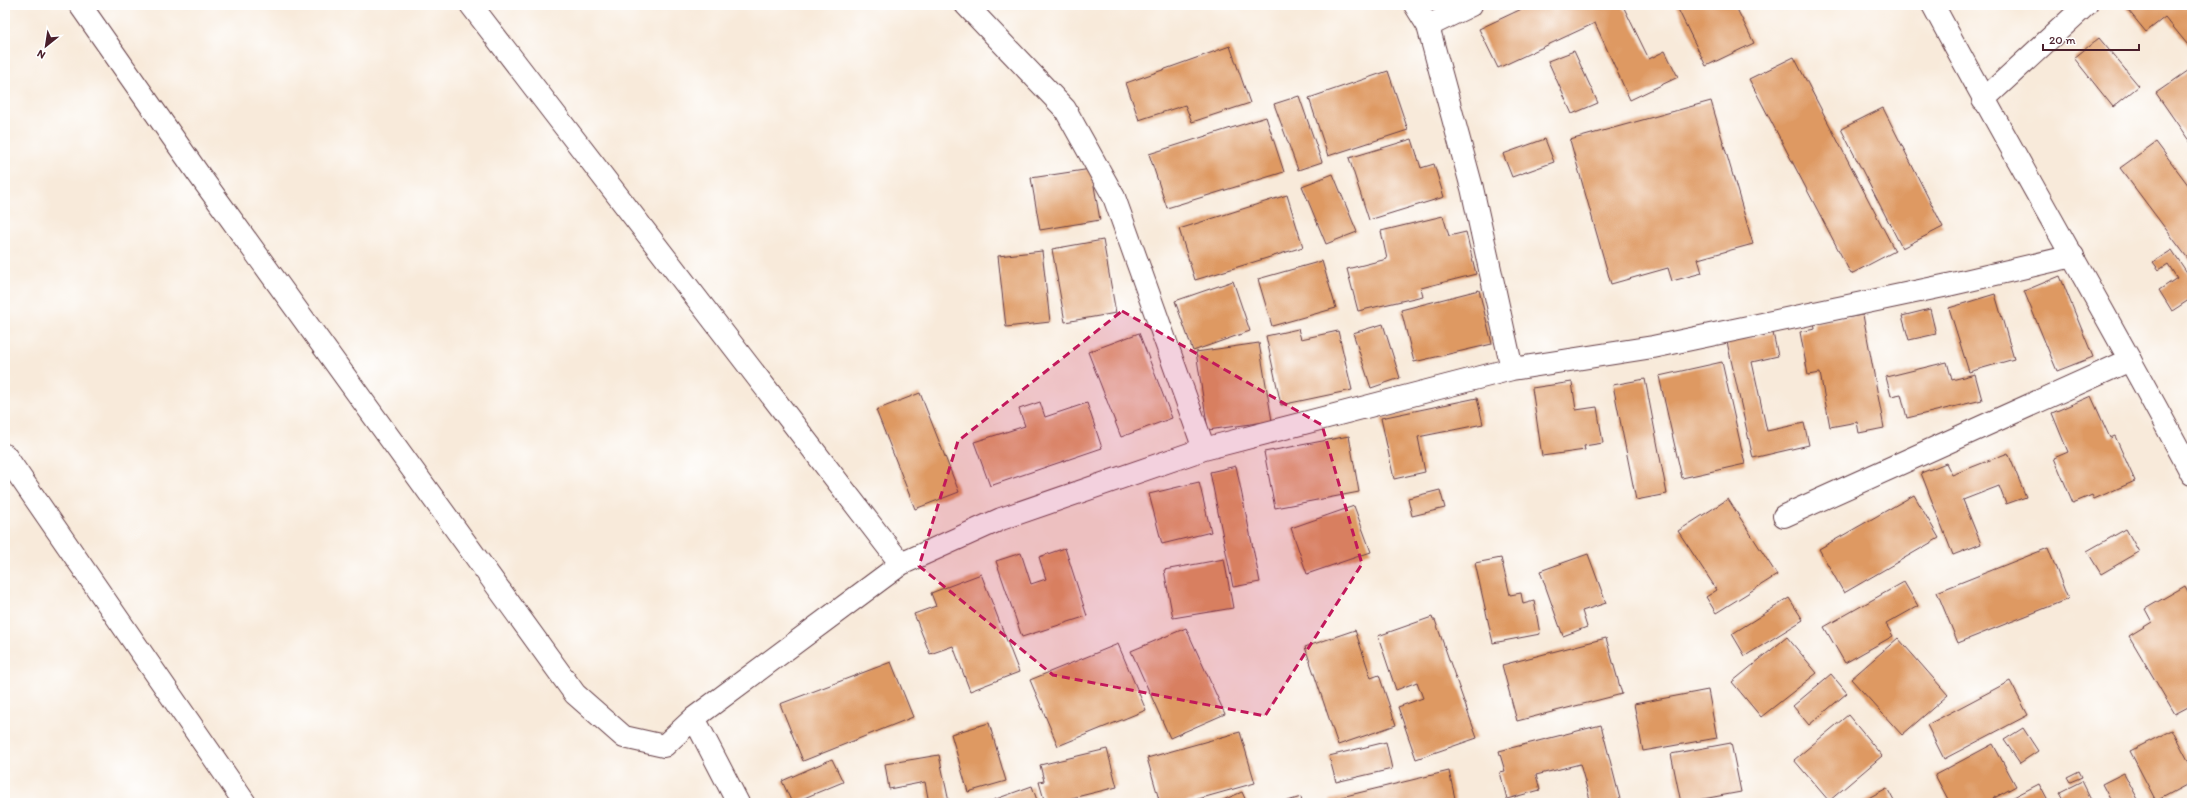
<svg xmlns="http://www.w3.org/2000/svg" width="2197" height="808" font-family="Itim,sans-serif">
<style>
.building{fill:#de9962}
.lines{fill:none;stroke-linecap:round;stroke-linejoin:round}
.minor-casing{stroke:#643d45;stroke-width:24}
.major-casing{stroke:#643d45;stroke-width:24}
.minor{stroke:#fff;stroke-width:22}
.major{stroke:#fff;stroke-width:22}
.marked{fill:#c2185b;fill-opacity:0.2;stroke:#c2185b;stroke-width:3;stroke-dasharray:8 5;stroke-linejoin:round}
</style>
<rect width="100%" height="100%" fill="#fff"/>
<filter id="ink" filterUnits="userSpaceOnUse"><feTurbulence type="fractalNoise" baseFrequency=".025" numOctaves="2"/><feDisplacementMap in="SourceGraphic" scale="8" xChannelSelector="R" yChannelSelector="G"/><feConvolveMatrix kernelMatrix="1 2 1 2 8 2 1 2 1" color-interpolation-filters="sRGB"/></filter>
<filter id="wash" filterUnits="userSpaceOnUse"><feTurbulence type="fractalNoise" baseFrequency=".012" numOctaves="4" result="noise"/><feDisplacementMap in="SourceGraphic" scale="16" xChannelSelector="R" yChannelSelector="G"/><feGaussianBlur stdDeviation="0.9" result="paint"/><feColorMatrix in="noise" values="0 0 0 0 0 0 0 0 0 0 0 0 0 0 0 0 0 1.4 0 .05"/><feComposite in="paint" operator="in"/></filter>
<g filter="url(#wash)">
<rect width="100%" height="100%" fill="#f8eada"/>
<g id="blocks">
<path class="building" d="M 1530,5 L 1624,5 L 1624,8 L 1649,59 L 1665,51 L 1678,77 L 1630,100 L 1595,23 L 1498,68 L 1479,29 Z
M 1676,5 L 1735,5 L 1754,43 L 1706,66 Z
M 2124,5 L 2192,5 L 2192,50 L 2165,17 L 2146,32 Z
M 2099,38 L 2139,86 L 2113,107 L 2074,58 Z
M 1230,46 L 1250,103 L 1192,122 L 1185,105 L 1139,120 L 1126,83 Z
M 1574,51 L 1598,103 L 1572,114 L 1548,61 Z
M 1794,57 L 1895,251 L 1851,274 L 1749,79 Z
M 2192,68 L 2192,145 L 2156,93 Z
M 1388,71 L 1408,130 L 1328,156 L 1309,98 Z
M 1299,96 L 1322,162 L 1298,170 L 1274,104 Z
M 1711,101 L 1753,244 L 1698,259 L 1702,273 L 1672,281 L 1668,268 L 1611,284 L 1570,140 Z
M 1883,108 L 1943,227 L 1902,248 L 1841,129 Z
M 1266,117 L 1284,172 L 1167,208 L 1149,154 Z
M 1412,139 L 1421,168 L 1434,164 L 1444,197 L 1369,220 L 1349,158 Z
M 1545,139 L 1554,162 L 1512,177 L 1503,154 Z
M 2156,142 L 2192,190 L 2192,264 L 2120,168 Z
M 1091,169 L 1100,220 L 1040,230 L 1031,178 Z
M 1333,174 L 1357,232 L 1326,244 L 1302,186 Z
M 1287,195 L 1303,247 L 1195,280 L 1179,229 Z
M 1443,216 L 1449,236 L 1466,232 L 1476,274 L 1421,288 L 1423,296 L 1358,311 L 1347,269 L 1387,259 L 1381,231 Z
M 1103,240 L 1116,313 L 1065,322 L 1052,249 Z
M 2172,250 L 2192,280 L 2192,298 L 2172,311 L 2159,290 L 2177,278 L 2168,264 L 2159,270 L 2153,262 Z
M 1042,251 L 1050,322 L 1006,327 L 998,256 Z
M 1322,261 L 1336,308 L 1272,326 L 1258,279 Z
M 2060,276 L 2093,357 L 2057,371 L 2024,291 Z
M 1233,281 L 1250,331 L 1193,351 L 1175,301 Z
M 1479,290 L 1492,344 L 1414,362 L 1401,310 Z
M 1995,294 L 2014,359 L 1969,372 L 1949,308 Z
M 1930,309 L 1936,334 L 1909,340 L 1902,316 Z
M 1863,315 L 1884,428 L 1859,433 L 1857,422 L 1830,427 L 1820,373 L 1808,375 L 1800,332 L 1815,329 L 1814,323 Z
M 1383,324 L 1400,378 L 1371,388 L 1353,333 Z
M 1298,329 L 1301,339 L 1338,331 L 1352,390 L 1281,405 L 1266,336 Z
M 1139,333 L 1172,418 L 1121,437 L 1088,352 Z
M 1773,333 L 1778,356 L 1752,362 L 1767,431 L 1804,423 L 1809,445 L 1753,458 L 1727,342 Z
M 1259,343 L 1272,421 L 1208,430 L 1196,352 Z
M 1722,362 L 1745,464 L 1682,478 L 1659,376 Z
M 1947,362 L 1952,380 L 1975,374 L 1982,400 L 1907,418 L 1901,394 L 1891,396 L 1886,377 Z
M 1645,379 L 1667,494 L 1636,500 L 1613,385 Z
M 1572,382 L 1576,410 L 1597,407 L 1603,443 L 1584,446 L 1585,450 L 1542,456 L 1532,388 Z
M 920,393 L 959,492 L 915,509 L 876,410 Z
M 2091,396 L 2110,438 L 2115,436 L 2135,481 L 2094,499 L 2092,495 L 2073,503 L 2054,458 L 2068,452 L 2052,413 Z
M 1477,398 L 1483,424 L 1418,437 L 1425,472 L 1394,479 L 1381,418 Z
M 1040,402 L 1045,417 L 1087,403 L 1102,448 L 990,486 L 974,442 L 1025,426 L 1019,409 Z
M 1349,436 L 1359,492 L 1275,508 L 1264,452 Z
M 2008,453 L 2026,497 L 2006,504 L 1999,486 L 1963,500 L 1981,544 L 1953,555 L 1921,473 L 1946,463 L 1952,475 Z
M 1236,466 L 1260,582 L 1233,587 L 1210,472 Z
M 1199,482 L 1211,532 L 1162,544 L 1149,494 Z
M 1440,490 L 1445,508 L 1412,516 L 1408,498 Z
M 1914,495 L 1939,538 L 1844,593 L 1819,549 Z
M 1728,499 L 1777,575 L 1716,613 L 1706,597 L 1717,590 L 1678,531 Z
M 1354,506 L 1371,552 L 1307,574 L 1291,528 Z
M 2126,529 L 2139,552 L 2101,574 L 2087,551 Z
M 1065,548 L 1087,616 L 1022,637 L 996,561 L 1021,553 L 1031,584 L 1046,579 L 1039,557 Z
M 2048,548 L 2068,599 L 1958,643 L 1937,592 Z
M 1588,554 L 1606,603 L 1582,611 L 1587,627 L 1563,636 L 1540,571 Z
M 1501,558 L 1510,595 L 1521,593 L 1523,604 L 1534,601 L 1540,634 L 1493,643 L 1475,563 Z
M 1224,559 L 1233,608 L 1173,618 L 1164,570 Z
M 981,574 L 1019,672 L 970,691 L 953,646 L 930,654 L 914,614 L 936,606 L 931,593 Z
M 1904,582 L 1918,606 L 1886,624 L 1893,636 L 1845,663 L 1824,627 Z
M 2185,586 L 2192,599 L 2192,705 L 2175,714 L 2129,636 L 2152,622 L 2145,609 Z
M 1789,598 L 1803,620 L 1745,656 L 1732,634 Z
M 1432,617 L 1433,620 L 1435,620 L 1477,738 L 1416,759 L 1398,707 L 1423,698 L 1417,682 L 1396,690 L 1378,636 Z
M 1186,628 L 1225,714 L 1170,738 L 1131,651 Z
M 1355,630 L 1371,678 L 1379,675 L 1396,725 L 1338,745 L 1305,647 Z
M 1787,637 L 1817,673 L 1761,717 L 1732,682 Z
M 1606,638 L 1622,694 L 1517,721 L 1502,665 Z
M 1898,638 L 1948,695 L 1902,735 L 1851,679 Z
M 1118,644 L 1146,710 L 1058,746 L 1030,680 Z
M 891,662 L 913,717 L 803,761 L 780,704 Z
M 1831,674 L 1847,693 L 1809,725 L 1793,706 Z
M 2010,681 L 2028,715 L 1944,759 L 1927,725 Z
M 1708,690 L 1717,738 L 1643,751 L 1634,704 Z
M 1848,715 L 1882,756 L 1829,801 L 1794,760 Z
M 989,723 L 1006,781 L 968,792 L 951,734 Z
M 1601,725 L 1621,803 L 1591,803 L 1580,764 L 1536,775 L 1540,790 L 1507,799 L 1500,772 L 1505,771 L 1499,751 Z
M 2023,728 L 2038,751 L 2020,763 L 2004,740 Z
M 2172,730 L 2192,768 L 2192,782 L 2156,801 L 2130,751 Z
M 1240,732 L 1255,783 L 1184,803 L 1160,803 L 1147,758 Z
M 1386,742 L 1392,769 L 1336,782 L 1329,756 Z
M 1731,743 L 1741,792 L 1681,803 L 1671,754 Z
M 1993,744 L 2016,786 L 1985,803 L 1950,803 L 1935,775 Z
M 1107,749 L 1117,787 L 1068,799 L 1069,803 L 1045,803 L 1039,782 L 1044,781 L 1040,765 Z
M 939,755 L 949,802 L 929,803 L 925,782 L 889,789 L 885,764 Z
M 832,759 L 843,782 L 792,803 L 782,781 Z
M 1449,771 L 1456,803 L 1330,803 L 1329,800 Z
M 2079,771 L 2082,777 L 2070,782 L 2067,777 Z
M 2124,773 L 2140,803 L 2112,803 L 2102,784 Z
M 2082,781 L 2093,803 L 2066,803 L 2060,792 Z
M 2039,784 L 2049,803 L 2002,803 Z
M 1032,786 L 1038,803 L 985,803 Z
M 1887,788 L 1895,803 L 1859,803 Z
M 1242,792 L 1247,803 L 1216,803 Z
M 1301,797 L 1302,803 L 1281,803 Z"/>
</g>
</g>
<g filter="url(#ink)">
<use href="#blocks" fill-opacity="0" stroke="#643d45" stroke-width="1"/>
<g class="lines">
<g class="minor-casing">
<path id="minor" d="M 80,5 L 197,172 L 575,694 L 624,737 L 664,746 L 694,718 L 901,564 L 1001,519 L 1204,449 L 1512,369 L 1653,347 L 1948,285 L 2073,256
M 471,5 L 901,564
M 966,5 L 1065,109 L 1114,197 L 1204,449
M 1415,5 L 1428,26 L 1472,188 L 1512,369
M 1428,26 L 1471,5
M 1983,100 L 2086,5
M 5,455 L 245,803
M 1784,516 L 2130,360
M 694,718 L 738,803"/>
</g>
<g class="major-casing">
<path id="major" d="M 1933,5 C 2017,162 2108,316 2192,474"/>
</g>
<use href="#minor" class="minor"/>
<use href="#major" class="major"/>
</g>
</g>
<path class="marked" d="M 1122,311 L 1322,425 L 1362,564 L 1265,716 L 1053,675 L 919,566 L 958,441 Z"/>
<rect width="2197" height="808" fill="none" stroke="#fff" stroke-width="20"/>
<g transform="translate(46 46) rotate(210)" stroke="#ffffff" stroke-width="3" paint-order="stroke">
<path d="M0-3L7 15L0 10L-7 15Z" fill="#4a1f2b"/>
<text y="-6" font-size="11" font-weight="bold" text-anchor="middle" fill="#4a1f2b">N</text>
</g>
<path d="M2043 44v6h96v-6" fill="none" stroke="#4a1f2b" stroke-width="2"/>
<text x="2049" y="44" font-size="12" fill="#4a1f2b" stroke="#ffffff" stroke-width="3" paint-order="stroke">20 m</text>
</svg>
